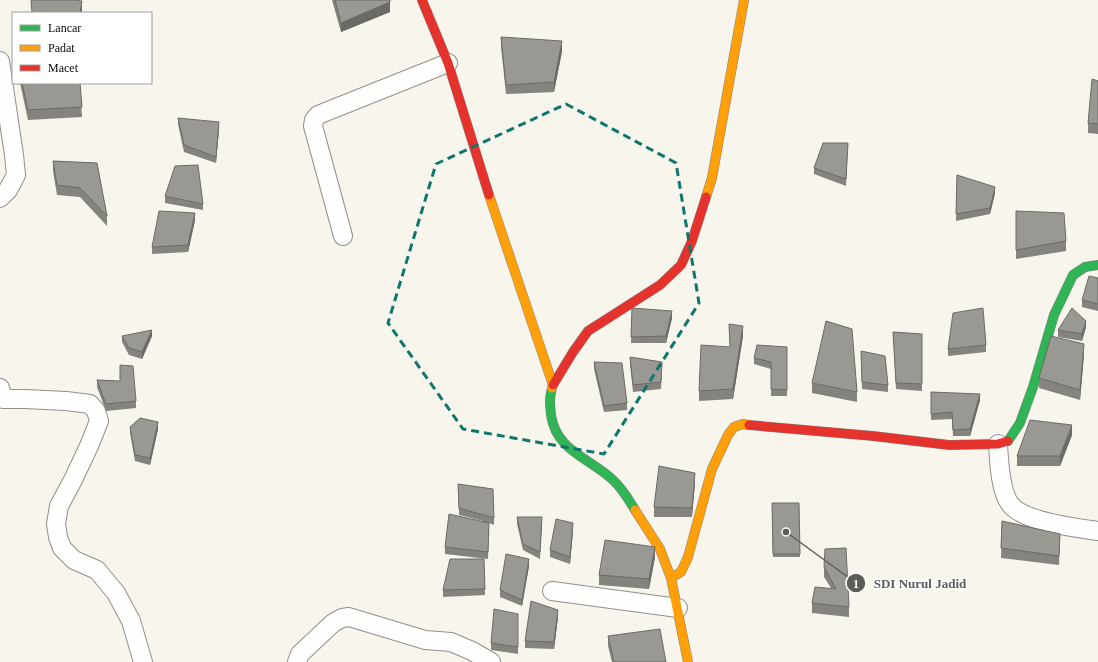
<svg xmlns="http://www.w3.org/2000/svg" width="1098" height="662" font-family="'Times New Roman',serif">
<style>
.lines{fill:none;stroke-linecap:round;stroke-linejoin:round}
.street-casing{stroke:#918f8c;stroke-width:20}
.fast-casing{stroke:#878682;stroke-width:10}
.slow-casing{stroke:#878682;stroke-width:10}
.jam-casing{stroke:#878682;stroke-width:10}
.street{stroke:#fefefc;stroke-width:18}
.fast{stroke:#30b455;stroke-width:9}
.slow{stroke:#ff9f0a;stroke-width:9}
.jam{stroke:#e5322d;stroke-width:9}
.wall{fill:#84837e}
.shaded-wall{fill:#6c6a67}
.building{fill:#9a9893;stroke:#6c6a67}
.marked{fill:none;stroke:#0f766e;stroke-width:3;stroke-dasharray:8 5;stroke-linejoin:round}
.leader{fill:none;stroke:#5d5c59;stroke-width:1.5}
.callout-dot{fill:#5d5c59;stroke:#fff;stroke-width:1.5}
.mark-label{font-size:12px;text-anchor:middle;font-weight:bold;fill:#fff}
.callout-label{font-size:13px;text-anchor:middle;font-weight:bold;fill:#5d5c59;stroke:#fff;stroke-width:4;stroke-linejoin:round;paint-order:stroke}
</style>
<rect width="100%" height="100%" fill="#f8f5ed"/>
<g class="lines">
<g class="street-casing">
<path id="street" d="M 0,61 L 14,155 L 16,175 L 8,190 L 0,198
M 343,236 L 313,126 L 314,120 L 318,115 L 448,63
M 0,388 L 3,399 L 25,399 L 66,401 L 90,404 L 96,411 L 99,421 L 89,446 L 73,480 L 59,506 L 56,524 L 58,537 L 62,548 L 74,560 L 97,570 L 116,593 L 131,621 L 143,662
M 998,444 C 999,460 1000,491 1010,504 C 1023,522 1077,528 1098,531
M 552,591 L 678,608
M 297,662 L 300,654 L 333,623 L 342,618 L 349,617 L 425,640 L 451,642 L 472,651 L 491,662"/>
</g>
<g class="fast-casing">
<path id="fast" d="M 552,388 C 549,399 550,404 551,415 C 556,451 590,458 613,480 C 622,488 629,500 635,510
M 1008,441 L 1020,423 L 1033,387 L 1054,315 L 1073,275 L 1085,267 L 1098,265"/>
</g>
<g class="slow-casing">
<path id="slow" d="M 489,195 L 553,385 L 552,388
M 706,197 L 712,178 L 744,0
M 635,510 L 660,549 L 671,578 L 688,662
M 671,578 L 681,572 L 688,557 L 712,469 L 728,435 L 734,427 L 743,424 L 749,425"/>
</g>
<g class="jam-casing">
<path id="jam" d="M 422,0 L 448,63 L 489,195
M 553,385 L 573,352 L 588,331 L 660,285 L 681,265 L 692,241 L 706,197
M 749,425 L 873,436 L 949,445 L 998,444 L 1008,441"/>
</g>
<use href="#street" class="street"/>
<use href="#fast" class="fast"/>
<use href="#slow" class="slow"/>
<use href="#jam" class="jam"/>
</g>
<path class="wall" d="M 332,0 L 390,0 L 390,12 L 341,32 Z
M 501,37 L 562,51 L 554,92 L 506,94 L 501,47 Z
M 1098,81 L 1098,134 L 1088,133 L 1088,123 Z
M 20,83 L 80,83 L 82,117 L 28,120 Z
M 178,118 L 219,129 L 216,163 L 184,152 L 178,124 Z
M 848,143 L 846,186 L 814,174 L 814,168 Z
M 53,161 L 97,163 L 107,216 L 107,226 L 80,197 L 57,195 L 53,171 Z
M 957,175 L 995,193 L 990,214 L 956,221 Z
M 165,196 L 203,204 L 203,210 L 165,203 Z
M 1016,211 L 1066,241 L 1066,251 L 1016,259 Z
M 195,220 L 188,252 L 152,254 L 152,247 Z
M 1098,278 L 1098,311 L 1082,307 L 1082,300 Z
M 632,308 L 672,318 L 666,343 L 631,343 Z
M 729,324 L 743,336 L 733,399 L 699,401 L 699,391 L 730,347 Z
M 1086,327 L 1082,341 L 1058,337 L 1058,330 Z
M 893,332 L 922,334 L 922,391 L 896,389 Z
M 122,336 L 152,336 L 142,359 L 129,355 L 122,342 Z
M 986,345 L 986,352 L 948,356 L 948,349 Z
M 787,347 L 787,396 L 771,396 L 771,369 L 754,364 L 754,358 Z
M 1084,354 L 1080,400 L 1039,388 L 1039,378 Z
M 630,357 L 662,369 L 661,389 L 633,392 L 630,364 Z
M 861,358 L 888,385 L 888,392 L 862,389 Z
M 594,362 L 627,403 L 627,410 L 604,412 L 594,369 Z
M 97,380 L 120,381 L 136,401 L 136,408 L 106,411 L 97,387 Z
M 812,383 L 857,392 L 857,402 L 812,393 Z
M 931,392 L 980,400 L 970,436 L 953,436 L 952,419 L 931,420 Z
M 130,427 L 158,429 L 150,465 L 135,461 L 130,433 Z
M 1072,435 L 1060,466 L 1017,466 L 1017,456 Z
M 695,482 L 692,517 L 654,517 L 654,507 Z
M 458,484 L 494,518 L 494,525 L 489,523 L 488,559 L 445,554 L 445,547 L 483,521 L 459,515 Z
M 772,503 L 799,503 L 800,557 L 773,557 Z
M 517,517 L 542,524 L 540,559 L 523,550 L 517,524 Z
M 1002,521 L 1060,534 L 1059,565 L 1001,558 Z
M 573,530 L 570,564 L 550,557 L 550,550 Z
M 655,557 L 649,589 L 599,585 L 599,575 Z
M 484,559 L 485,595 L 443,597 L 443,590 Z
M 529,566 L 522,606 L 500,597 L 500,590 Z
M 824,567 L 849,607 L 849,617 L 812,613 L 812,603 L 831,588 L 824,577 Z
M 518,614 L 518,654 L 491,650 L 491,643 Z
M 558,617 L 554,649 L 525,648 L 525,641 Z
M 608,636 L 666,662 L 612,662 L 608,646 Z"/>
<path class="shaded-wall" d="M 82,1 L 82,13 L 80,13 Z
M 390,2 L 390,12 L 341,32 L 341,23 Z
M 562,41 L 562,51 L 554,92 L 554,82 Z
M 219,122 L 219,129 L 216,163 L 216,157 Z
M 995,187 L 995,193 L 990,214 L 990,208 Z
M 195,213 L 195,220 L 188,252 L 188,245 Z
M 672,311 L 672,318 L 666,343 L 666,336 Z
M 1086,321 L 1086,327 L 1082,341 L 1082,334 Z
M 743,326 L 743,336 L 733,399 L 733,389 Z
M 152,330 L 152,336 L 142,359 L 142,352 Z
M 1084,344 L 1084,354 L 1080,400 L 1080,390 Z
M 980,394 L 980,400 L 970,436 L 970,429 Z
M 158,422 L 158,429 L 150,465 L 150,458 Z
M 1072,425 L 1072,435 L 1060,466 L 1060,456 Z
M 695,473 L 695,482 L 692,517 L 692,508 Z
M 573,523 L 573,530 L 570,564 L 570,557 Z
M 655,547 L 655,557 L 649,589 L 649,579 Z
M 529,559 L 529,566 L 522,606 L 522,600 Z
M 558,610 L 558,617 L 554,649 L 554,642 Z"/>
<path class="building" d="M 31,0 L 75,0 L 82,1 L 80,13 L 32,13 Z
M 335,0 L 390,0 L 390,2 L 341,23 Z
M 501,37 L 562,41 L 554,82 L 506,85 Z
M 1092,79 L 1098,81 L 1098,124 L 1088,123 Z
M 22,83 L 80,83 L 82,107 L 28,110 Z
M 178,118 L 219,122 L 216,157 L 184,145 Z
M 823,143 L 848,143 L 846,179 L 814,168 Z
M 53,161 L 97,163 L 107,216 L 80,188 L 57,185 Z
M 198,165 L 203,204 L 165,196 L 175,166 Z
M 957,175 L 995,187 L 990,208 L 956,214 Z
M 159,211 L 195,213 L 188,245 L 152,247 Z
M 1016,211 L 1064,213 L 1066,241 L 1016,250 Z
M 1089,276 L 1098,278 L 1098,304 L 1082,300 Z
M 632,308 L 672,311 L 666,336 L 631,337 Z
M 983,308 L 986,345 L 948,349 L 953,313 Z
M 1072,308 L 1086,321 L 1082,334 L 1058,330 Z
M 826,321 L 852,329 L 857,392 L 812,383 Z
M 729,324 L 743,326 L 733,389 L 699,391 L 701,345 L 730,347 Z
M 152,330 L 142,352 L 129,348 L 122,336 Z
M 893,332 L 922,334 L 922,384 L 896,383 Z
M 1051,336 L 1084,344 L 1080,390 L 1039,378 Z
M 757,345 L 787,347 L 787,390 L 771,389 L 771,362 L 754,358 Z
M 861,351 L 885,356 L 888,385 L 862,382 Z
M 630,357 L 662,362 L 661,382 L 633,385 Z
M 594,362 L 622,363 L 627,403 L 604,406 Z
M 120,365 L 133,366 L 136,401 L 106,404 L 97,380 L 120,381 Z
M 931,392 L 980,394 L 970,429 L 953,430 L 952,412 L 931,414 Z
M 140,418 L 158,422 L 150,458 L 135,455 L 130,427 Z
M 1030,420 L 1072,425 L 1060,456 L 1017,456 Z
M 659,466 L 695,473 L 692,508 L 654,507 Z
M 458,484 L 493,489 L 494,518 L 459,508 Z
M 772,503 L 799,503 L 800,554 L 773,554 Z
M 449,514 L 489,523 L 488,552 L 445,547 Z
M 517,517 L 542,517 L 540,552 L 523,544 Z
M 556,519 L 573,523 L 570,557 L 550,550 Z
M 1002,521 L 1060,534 L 1059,556 L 1001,548 Z
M 605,540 L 655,547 L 649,579 L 599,575 Z
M 846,548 L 849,607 L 812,603 L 815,587 L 836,589 L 824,567 L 825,549 Z
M 506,554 L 529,559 L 522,600 L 500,590 Z
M 450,559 L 484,559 L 485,589 L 443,590 Z
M 531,601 L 558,610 L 554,642 L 525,641 Z
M 494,609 L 518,614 L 518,647 L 491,643 Z
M 660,629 L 666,662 L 614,662 L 608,636 Z"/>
<path class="marked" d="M 566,104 L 676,163 L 699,303 L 604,454 L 463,429 L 388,323 L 436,164 Z"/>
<path class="leader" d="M786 532L856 583"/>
<g class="callout-dot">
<circle cx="786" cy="532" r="4"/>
<circle cx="856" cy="583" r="10"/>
</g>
<g class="mark-label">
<text x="856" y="588">1</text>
</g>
<g class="callout-label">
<text x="920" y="588">SDI Nurul Jadid</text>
</g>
<rect x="12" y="12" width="140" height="72" fill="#ffffff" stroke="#9d9d9d"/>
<rect x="20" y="25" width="20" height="6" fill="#30b455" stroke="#9d9d9d"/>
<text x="48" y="32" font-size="12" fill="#090909">Lancar</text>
<rect x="20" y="45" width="20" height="6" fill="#ff9f0a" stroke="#9d9d9d"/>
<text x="48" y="52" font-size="12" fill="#090909">Padat</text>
<rect x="20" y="65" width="20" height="6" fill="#e5322d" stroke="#9d9d9d"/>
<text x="48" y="72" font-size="12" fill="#090909">Macet</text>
</svg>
